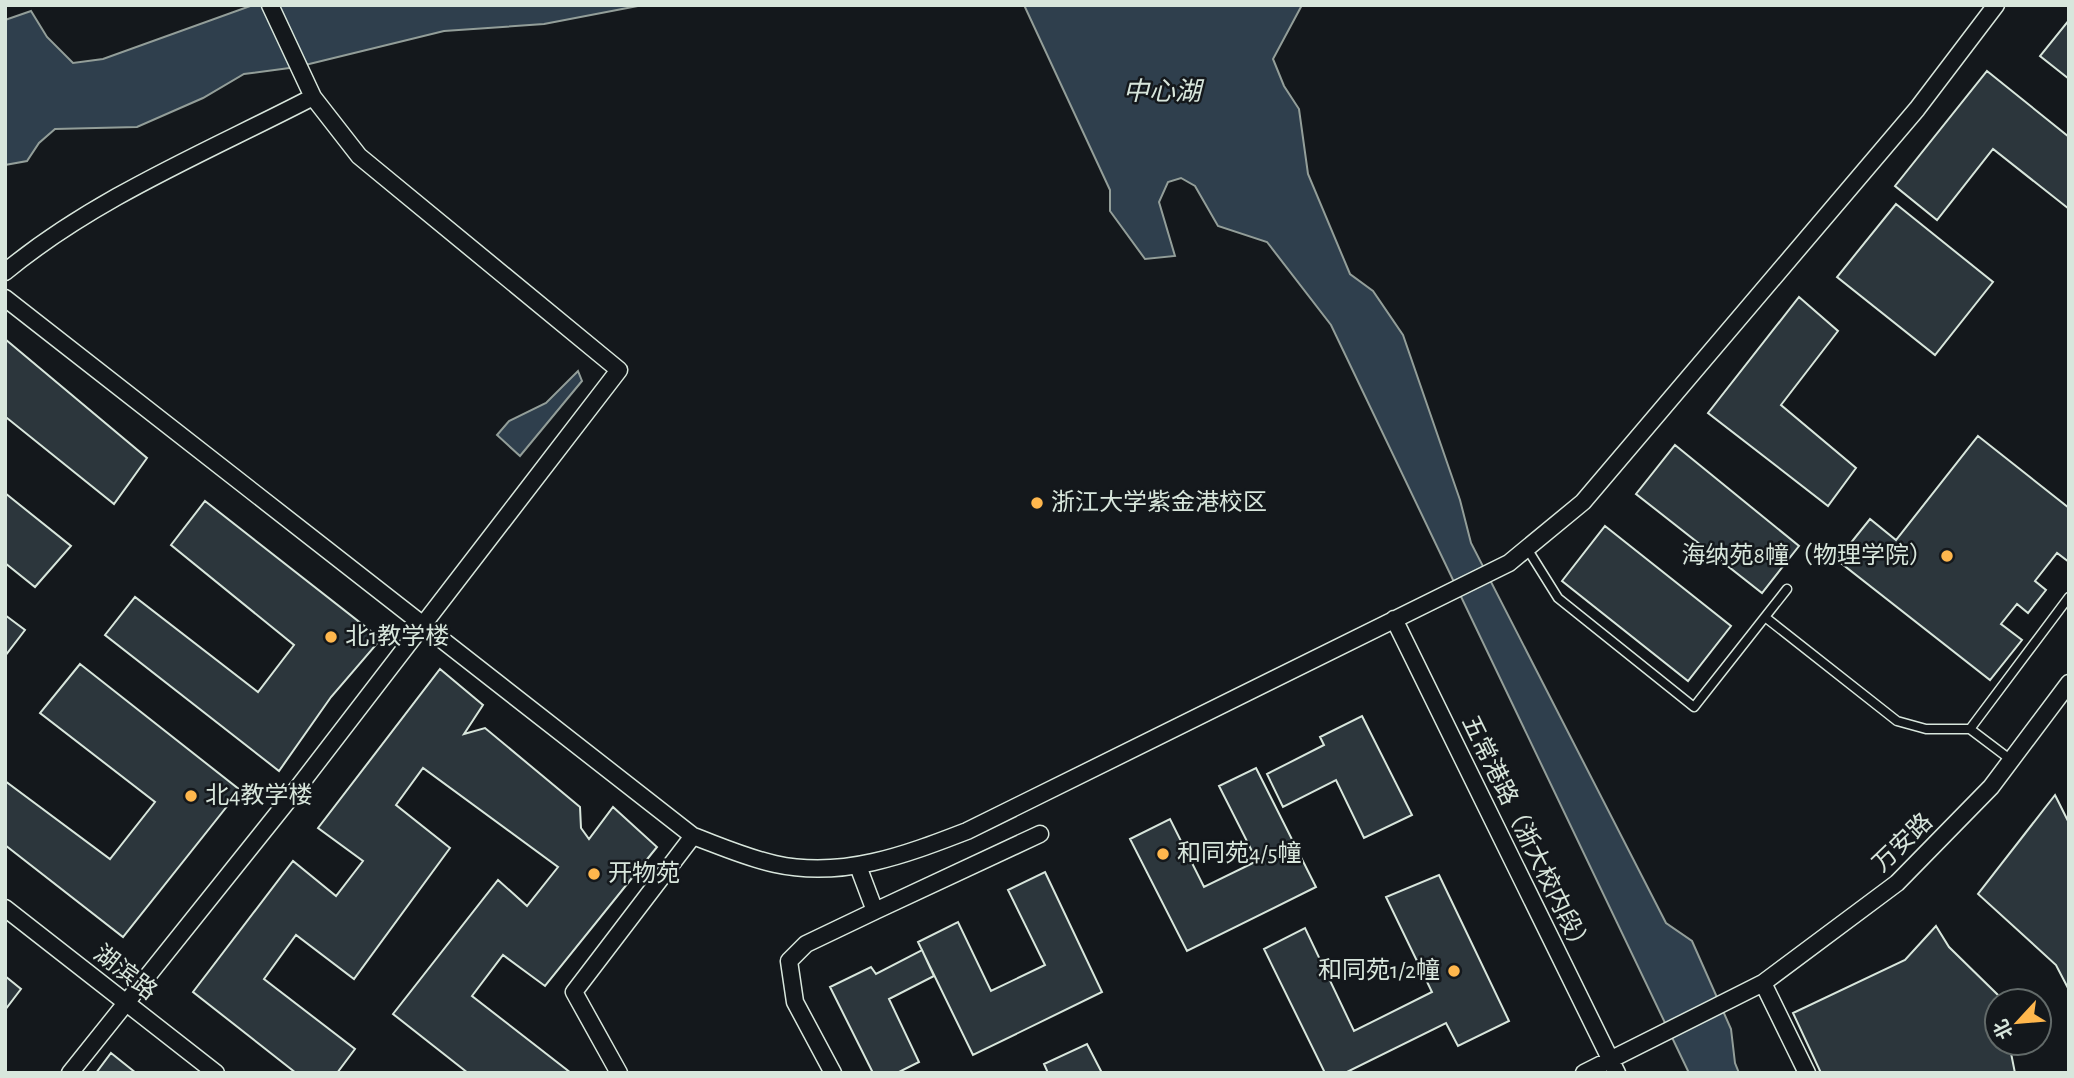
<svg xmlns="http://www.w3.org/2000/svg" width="2074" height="1078" font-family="'Alegreya Sans','Noto Sans SC',sans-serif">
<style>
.water{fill:#2f3f4d;stroke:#939e99;stroke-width:2}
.building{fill:#2c363c;stroke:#d8e6dc;stroke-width:2}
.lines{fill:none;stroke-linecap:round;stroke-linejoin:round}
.lane-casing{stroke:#d8e6dc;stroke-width:11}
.street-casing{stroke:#d8e6dc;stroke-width:19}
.lane{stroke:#14181c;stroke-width:8}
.street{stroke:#14181c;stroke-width:16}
.poi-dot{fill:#ffb74d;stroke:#14181c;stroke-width:2.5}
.labels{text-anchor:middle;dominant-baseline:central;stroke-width:5;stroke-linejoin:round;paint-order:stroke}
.poi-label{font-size:24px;fill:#d8e6dc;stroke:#14181c;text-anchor:start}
.street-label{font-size:24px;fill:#d8e6dc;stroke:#14181c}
.water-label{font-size:26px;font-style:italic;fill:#d8e6dc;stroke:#14181c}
</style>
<rect width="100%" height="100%" fill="#14181c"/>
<path class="water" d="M 253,5 L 643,5 L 544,24 L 444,31 L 297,67 L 244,74 L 203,98 L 137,127 L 55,129 L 39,143 L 27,161 L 5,165 L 5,20 L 31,11 L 47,37 L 73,63 L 103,59 Z
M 1024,5 L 1302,5 L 1273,59 L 1284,86 L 1299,109 L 1308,174 L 1350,274 L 1373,291 L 1403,335 L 1460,500 L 1471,543 L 1666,923 L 1692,941 L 1731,1029 L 1735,1063 L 1739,1073 L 1689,1073 L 1331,325 L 1267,242 L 1218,226 L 1195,186 L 1181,178 L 1168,182 L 1159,202 L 1175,256 L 1145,259 L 1110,211 L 1110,190 Z
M 578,371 L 582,381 L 520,456 L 497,435 L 509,421 L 546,403 Z"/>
<path class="building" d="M 2069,20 L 2069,79 L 2040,56 Z
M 1987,71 L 2069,137 L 2069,209 L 1993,149 L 1937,220 L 1895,186 Z
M 1896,204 L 1993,282 L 1935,355 L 1837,277 Z
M 1799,297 L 1838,331 L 1781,405 L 1856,468 L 1828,506 L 1708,413 Z
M 5,339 L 147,458 L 114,504 L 7,418 L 5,420 Z
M 1978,436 L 2069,508 L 2069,562 L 2057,553 L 2035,581 L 2046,590 L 2028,613 L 2017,604 L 2001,624 L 2022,640 L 1990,680 L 1837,560 L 1870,519 L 1896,540 Z
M 1675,445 L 1799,546 L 1762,593 L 1636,494 Z
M 5,493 L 71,546 L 35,587 L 5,563 Z
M 205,501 L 381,639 L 331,697 L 279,771 L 105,635 L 135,597 L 258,692 L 294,645 L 171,545 Z
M 1605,526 L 1731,626 L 1688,681 L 1562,581 Z
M 5,615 L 25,630 L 5,656 Z
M 80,664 L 240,790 L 123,937 L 5,845 L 5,781 L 110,859 L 155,802 L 40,713 Z
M 440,669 L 483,705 L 464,734 L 485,728 L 580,807 L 581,828 L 589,839 L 613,807 L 657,847 L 545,986 L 503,955 L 472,996 L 571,1073 L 468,1073 L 393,1014 L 498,880 L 527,906 L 558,867 L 423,768 L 396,805 L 450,848 L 354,979 L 296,935 L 264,979 L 355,1049 L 337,1073 L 296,1073 L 193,992 L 293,861 L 336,896 L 363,861 L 318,828 Z
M 1362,716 L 1412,815 L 1364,838 L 1336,780 L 1283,807 L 1267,774 L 1324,745 L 1320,737 Z
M 1256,768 L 1316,887 L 1187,951 L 1130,839 L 1170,819 L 1204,887 L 1257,861 L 1219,786 Z
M 2055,795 L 2069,823 L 2069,990 L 2056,965 L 1978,894 Z
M 1045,872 L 1102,992 L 973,1055 L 918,942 L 958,922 L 991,991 L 1045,965 L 1008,890 Z
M 1439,875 L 1509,1021 L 1458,1046 L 1446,1023 L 1345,1073 L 1325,1073 L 1264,949 L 1305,928 L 1354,1031 L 1432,992 L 1386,897 Z
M 1936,926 L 1949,947 L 1999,996 L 1997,1043 L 2009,1043 L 2015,1073 L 1821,1073 L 1793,1013 L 1905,960 Z
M 922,950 L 934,976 L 889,999 L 919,1062 L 897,1073 L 873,1073 L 830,987 L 871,967 L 876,974 Z
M 5,976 L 21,989 L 5,1010 Z
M 1087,1044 L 1102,1073 L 1048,1073 L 1044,1064 Z
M 111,1053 L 136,1073 L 96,1073 Z"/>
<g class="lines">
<g class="lane-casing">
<path id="lane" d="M 1528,550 L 1558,598 L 1694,707 L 1787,589
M 1765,617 L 1897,721 L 1926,729 L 1970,729 L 2011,760
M 1970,729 L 2069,597"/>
</g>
<g class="street-casing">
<path id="street" d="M 5,272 C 96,197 209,151 313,97
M 5,298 L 693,836 C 720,846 747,858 775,864 C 842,879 905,855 967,831 L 1509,563 L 1583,502 L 1917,109 L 1996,5
M 1394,619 L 1617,1073
M 5,908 L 216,1073
M 875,911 L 1040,834
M 1763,983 L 1807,1073
M 70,1073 L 286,803 L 619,370 L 359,156 L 313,97 L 270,5
M 619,1073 L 574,992 L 693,836
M 833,1073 L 795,1002 L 789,961 L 806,944 L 875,911 L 858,866
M 1584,1073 L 1763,983 L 1897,883 L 1991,787 L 2069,683"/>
</g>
<use href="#lane" class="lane"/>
<use href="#street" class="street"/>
</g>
<g class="poi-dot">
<circle cx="1037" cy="503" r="7"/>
<circle cx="1947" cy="556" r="7"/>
<circle cx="331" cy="637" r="7"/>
<circle cx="191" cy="796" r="7"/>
<circle cx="1163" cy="854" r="7"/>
<circle cx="594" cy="874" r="7"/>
<circle cx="1454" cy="971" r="7"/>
</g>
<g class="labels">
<g class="poi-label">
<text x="1051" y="503">浙江大学紫金港校区</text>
<text x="1933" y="556" text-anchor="end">海纳苑8幢（物理学院）</text>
<text x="345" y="637">北1教学楼</text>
<text x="205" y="796">北4教学楼</text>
<text x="1177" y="854">和同苑4/5幢</text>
<text x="608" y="874">开物苑</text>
<text x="1440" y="971" text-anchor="end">和同苑1/2幢</text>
</g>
<g class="street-label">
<text transform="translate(1526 836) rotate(64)">五常港路（浙大校内段）</text>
<text transform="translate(1903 843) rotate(-44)">万安路</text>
<text transform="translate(125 973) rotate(38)">湖滨路</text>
</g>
<g class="water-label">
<text x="1162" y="92">中心湖</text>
</g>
</g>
<rect width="2074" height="1078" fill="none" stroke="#d8e6dc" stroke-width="14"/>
<g transform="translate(2018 1022) rotate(244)"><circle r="33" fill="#14181c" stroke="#626a69" stroke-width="2"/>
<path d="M0-5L12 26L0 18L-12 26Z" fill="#ffb74d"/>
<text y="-10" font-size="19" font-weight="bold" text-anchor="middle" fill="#d8e6dc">北</text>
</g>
</svg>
